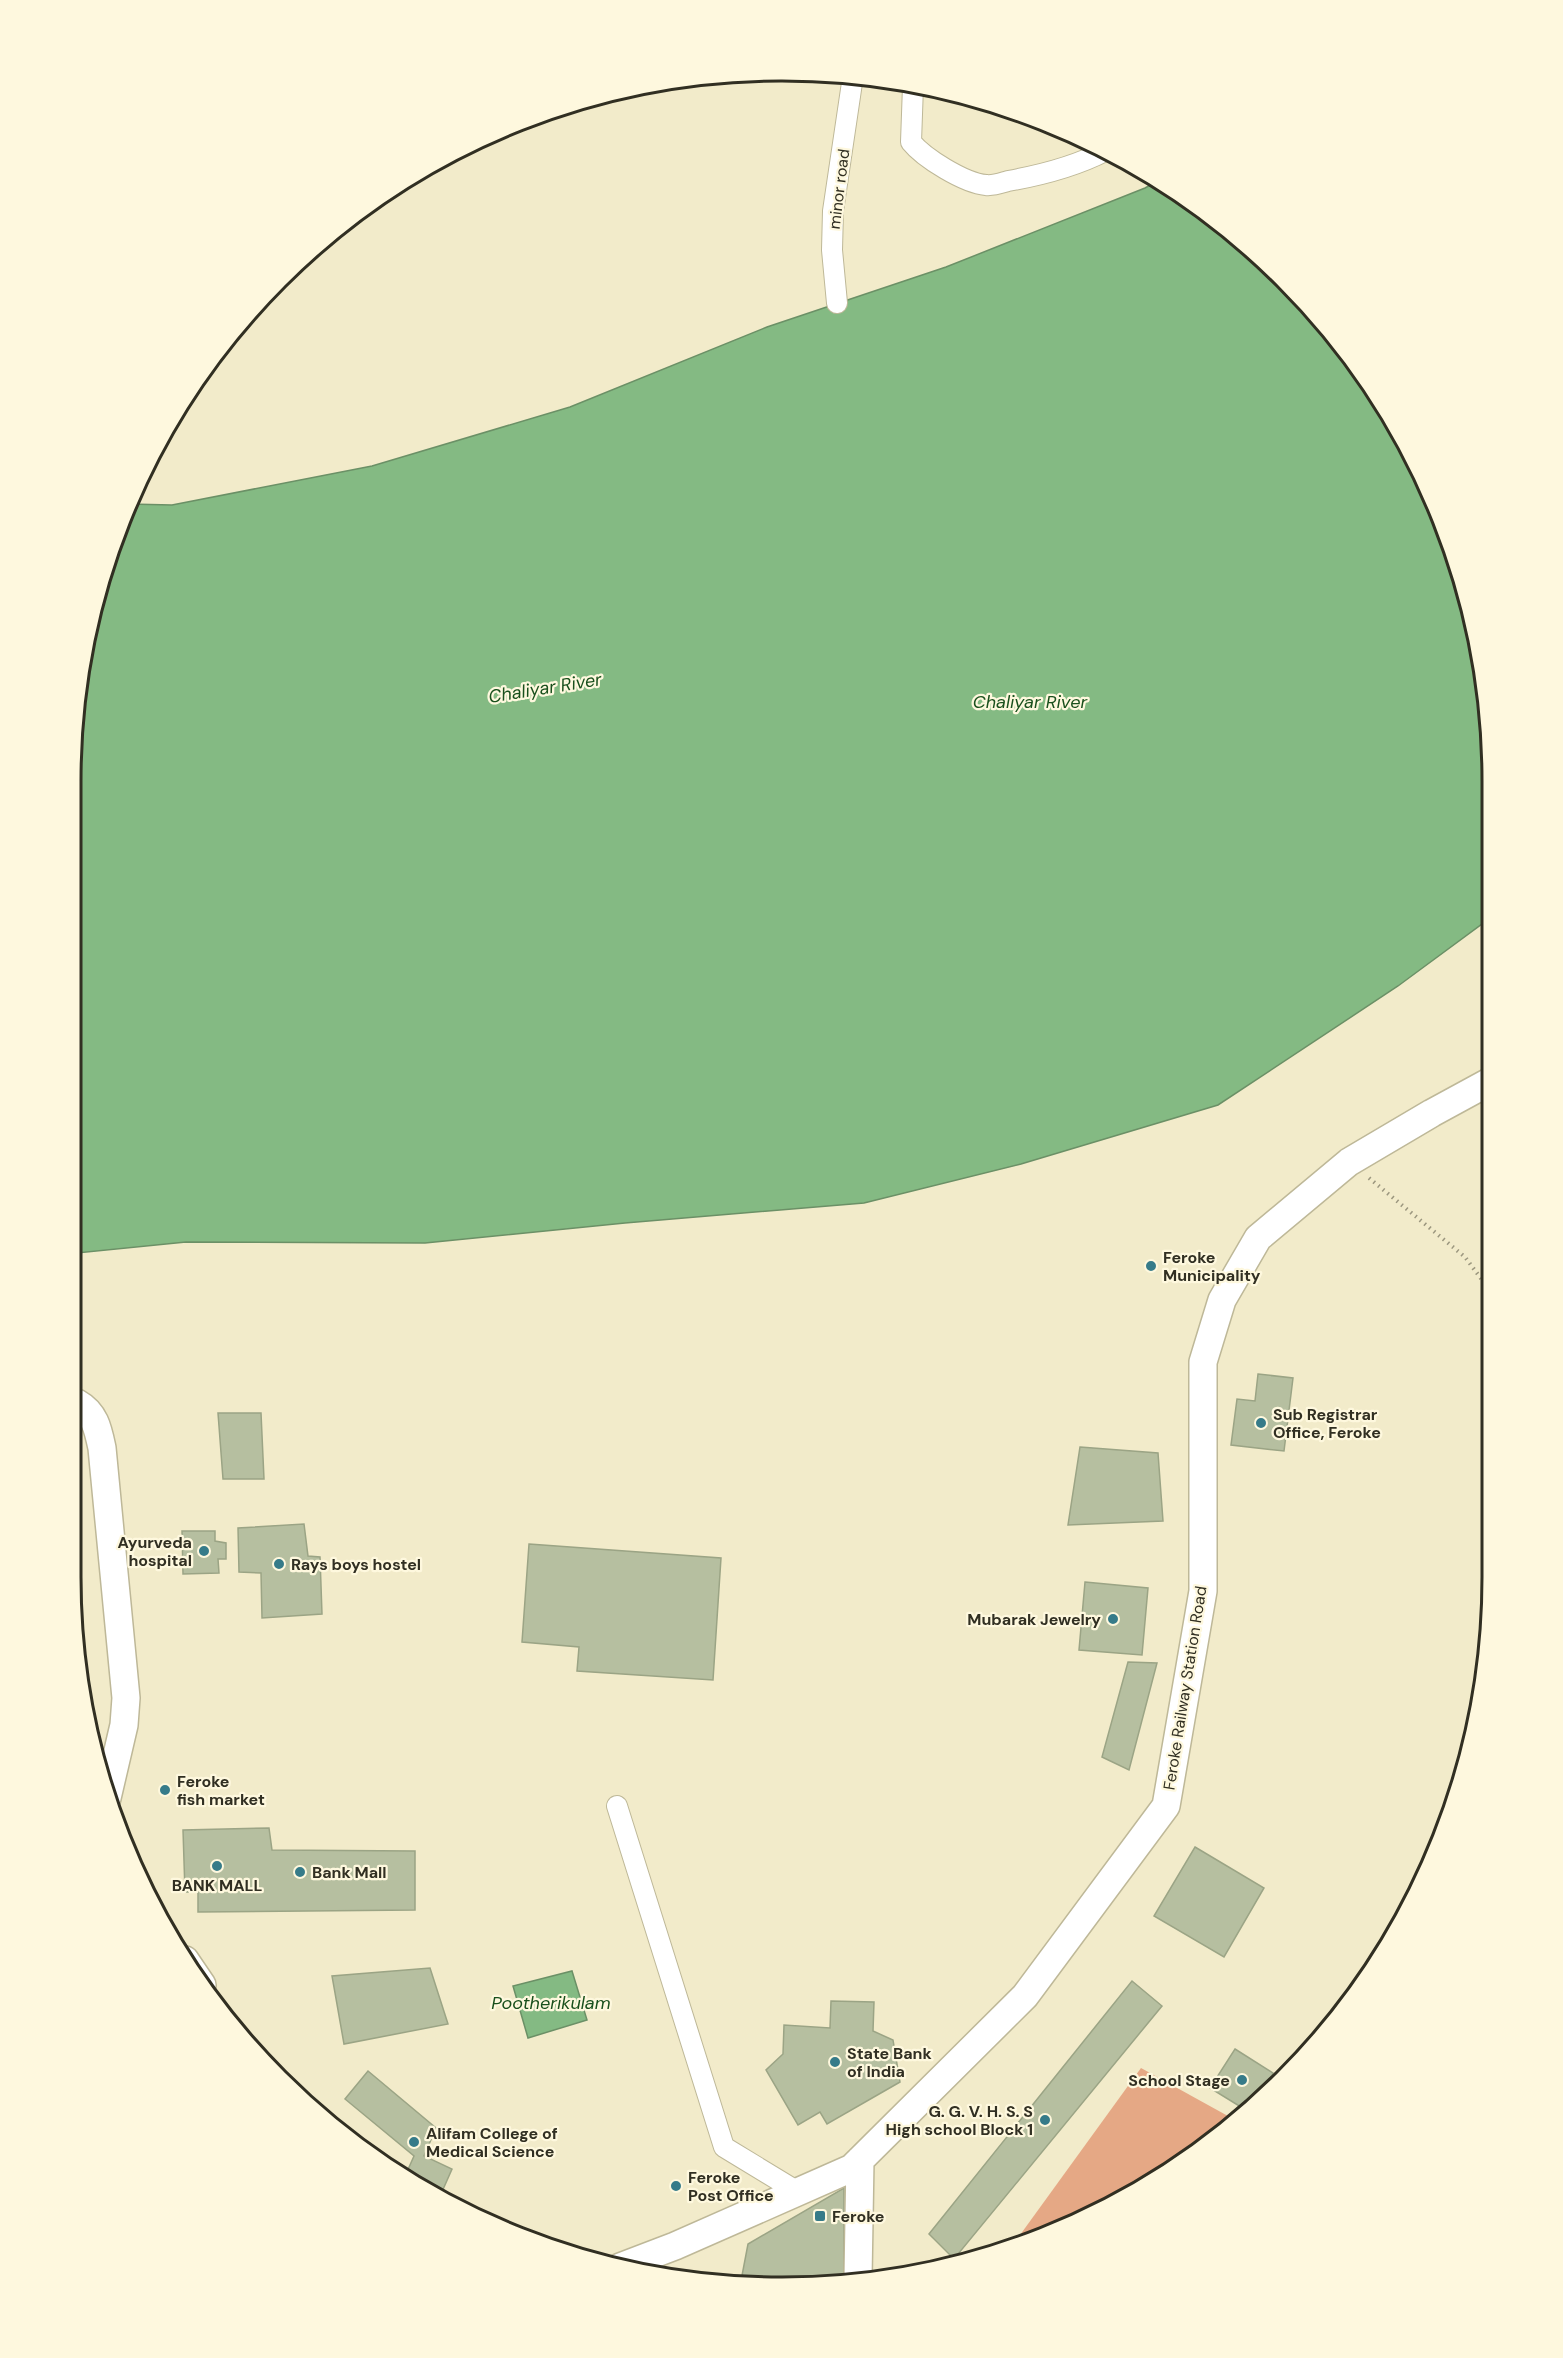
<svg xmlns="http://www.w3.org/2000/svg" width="1563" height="2358" font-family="'DM Sans',sans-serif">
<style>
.green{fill:#e5a885}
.water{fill:#84ba83;stroke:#6b9066;stroke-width:1.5}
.building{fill:#b6bfa0;stroke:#9ba485;stroke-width:1.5}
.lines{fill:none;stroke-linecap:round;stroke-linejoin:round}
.street-casing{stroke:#beb898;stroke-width:22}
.secondary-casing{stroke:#beb898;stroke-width:30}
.path{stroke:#9c977f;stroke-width:4;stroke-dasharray:1.5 4.5;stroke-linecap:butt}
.street{stroke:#fff;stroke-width:20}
.secondary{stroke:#fff;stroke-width:27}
.poi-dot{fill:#367b89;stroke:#fef8de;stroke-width:2}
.labels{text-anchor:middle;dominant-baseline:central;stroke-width:4.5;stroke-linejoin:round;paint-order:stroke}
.street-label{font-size:16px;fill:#312f22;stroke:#fef8de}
.poi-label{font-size:16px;font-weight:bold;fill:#312f22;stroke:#fef8de;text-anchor:start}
.water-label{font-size:18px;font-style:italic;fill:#19501c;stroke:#fef8de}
.rim{fill:none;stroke:#312f22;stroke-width:3}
</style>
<rect width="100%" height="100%" fill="#f2ebca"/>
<path class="green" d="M 1141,2068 L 1237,2121 L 1137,2192 L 1053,2234 L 1012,2246 Z"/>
<path class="water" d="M 1158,181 L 1251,247 L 1346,349 L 1419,467 L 1468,598 L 1491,735 L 1490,918 L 1398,986 L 1218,1105 L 1021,1164 L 864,1203 L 625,1223 L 425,1243 L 186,1242 L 77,1253 L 77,688 L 108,553 L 129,504 L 172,505 L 372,466 L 570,407 L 767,327 L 946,267 L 1145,188 Z
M 572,1971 L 587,2020 L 528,2038 L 513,1986 Z"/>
<path class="building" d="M 1258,1374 L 1293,1378 L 1284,1451 L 1231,1445 L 1237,1399 L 1255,1401 Z
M 218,1413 L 261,1413 L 264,1479 L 223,1479 Z
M 1080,1447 L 1158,1453 L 1163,1521 L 1068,1525 Z
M 304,1524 L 308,1556 L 320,1557 L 322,1614 L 262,1618 L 261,1573 L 239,1572 L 238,1528 Z
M 182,1531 L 215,1531 L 215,1541 L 226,1543 L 226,1559 L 218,1559 L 219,1573 L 183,1574 Z
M 529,1544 L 721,1558 L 713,1680 L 577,1671 L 579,1647 L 522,1642 Z
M 1085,1582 L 1148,1588 L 1142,1655 L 1079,1650 Z
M 1128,1662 L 1157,1663 L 1129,1770 L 1102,1757 Z
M 269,1828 L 272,1850 L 415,1851 L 415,1910 L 198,1912 L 198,1892 L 185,1892 L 183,1830 Z
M 1195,1847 L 1264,1888 L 1224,1957 L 1154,1916 Z
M 430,1968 L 448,2024 L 344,2044 L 332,1976 Z
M 1132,1981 L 1162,2006 L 954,2259 L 929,2234 Z
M 831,2001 L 874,2002 L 873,2031 L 893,2040 L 900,2082 L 827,2124 L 820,2112 L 798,2125 L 766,2070 L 783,2054 L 784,2025 L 830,2028 Z
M 1235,2049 L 1273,2073 L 1259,2103 L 1249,2112 L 1210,2088 Z
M 368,2071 L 436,2128 L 424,2156 L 452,2169 L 441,2194 L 406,2174 L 414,2156 L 345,2099 Z
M 844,2188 L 844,2279 L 740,2286 L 748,2244 Z"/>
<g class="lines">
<g class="street-casing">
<path id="street" d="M 913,86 L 911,142 C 924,158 964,183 986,185 C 993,186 1001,183 1008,181 C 1042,175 1074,167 1105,151
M 837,303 L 832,250 L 833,211 L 853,76
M 617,1806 L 724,2147 L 798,2192"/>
</g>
<g class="secondary-casing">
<path id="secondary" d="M 77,1403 C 95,1413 98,1429 102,1448 L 126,1698 L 124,1725 L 107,1798
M 185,1960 L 202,1985
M 620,2267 L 675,2246 L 852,2168 L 1025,1996 L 1166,1806 L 1203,1591 L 1203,1362 L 1222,1300 L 1258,1238 L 1349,1162 L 1432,1113 L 1489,1082
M 858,2278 L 860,2160"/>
</g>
<path class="path" d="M 1369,1178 L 1465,1257 L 1488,1288"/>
<use href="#street" class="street"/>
<use href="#secondary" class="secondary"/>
</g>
<g class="poi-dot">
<circle cx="1151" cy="1266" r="6"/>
<circle cx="1261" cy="1423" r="6"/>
<circle cx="204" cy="1551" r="6"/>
<circle cx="279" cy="1564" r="6"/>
<circle cx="1113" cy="1619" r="6"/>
<circle cx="165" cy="1790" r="6"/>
<circle cx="217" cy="1866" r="6"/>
<circle cx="300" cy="1872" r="6"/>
<circle cx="835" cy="2062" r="6"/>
<circle cx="1242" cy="2080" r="6"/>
<circle cx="1045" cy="2120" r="6"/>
<circle cx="414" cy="2142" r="6"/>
<circle cx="676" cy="2186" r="6"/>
<rect x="814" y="2210" width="12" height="12" rx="3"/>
</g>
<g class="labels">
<g class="street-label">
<text transform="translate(839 189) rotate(-83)">minor road</text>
<text transform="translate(1185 1688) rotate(-81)">Feroke Railway Station Road</text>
</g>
<g class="poi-label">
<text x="1163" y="1257">Feroke<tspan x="1163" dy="18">Municipality</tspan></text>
<text x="1273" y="1414">Sub Registrar<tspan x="1273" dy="18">Office, Feroke</tspan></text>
<text x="192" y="1542" text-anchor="end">Ayurveda<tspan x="192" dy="18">hospital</tspan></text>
<text x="291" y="1564">Rays boys hostel</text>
<text x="1101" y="1619" text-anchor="end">Mubarak Jewelry</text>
<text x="177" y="1781">Feroke<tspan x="177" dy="18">fish market</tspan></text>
<text x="312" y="1872">Bank Mall</text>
<text x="217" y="1885" text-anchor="middle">BANK MALL</text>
<text x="847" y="2053">State Bank<tspan x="847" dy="18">of India</tspan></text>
<text x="1230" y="2080" text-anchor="end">School Stage</text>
<text x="1033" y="2111" text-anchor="end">G. G. V. H. S. S<tspan x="1033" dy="18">High school Block 1</tspan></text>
<text x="426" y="2133">Alifam College of<tspan x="426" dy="18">Medical Science</tspan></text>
<text x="688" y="2177">Feroke<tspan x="688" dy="18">Post Office</tspan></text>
<text x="832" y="2216">Feroke</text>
</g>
<g class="water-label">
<text transform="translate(545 688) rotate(-9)">Chaliyar River</text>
<text x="1030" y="702">Chaliyar River</text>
<text x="551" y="2003">Pootherikulam</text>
</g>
</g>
<path d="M0 0H1563V2358H0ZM781 81H782A700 700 0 0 1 1482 781V1577A700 700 0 0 1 782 2277H781A700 700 0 0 1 81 1577V781A700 700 0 0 1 781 81Z" fill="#fef8de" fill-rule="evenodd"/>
<path class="rim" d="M781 81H782A700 700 0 0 1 1482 781V1577A700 700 0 0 1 782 2277H781A700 700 0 0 1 81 1577V781A700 700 0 0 1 781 81Z"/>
</svg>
